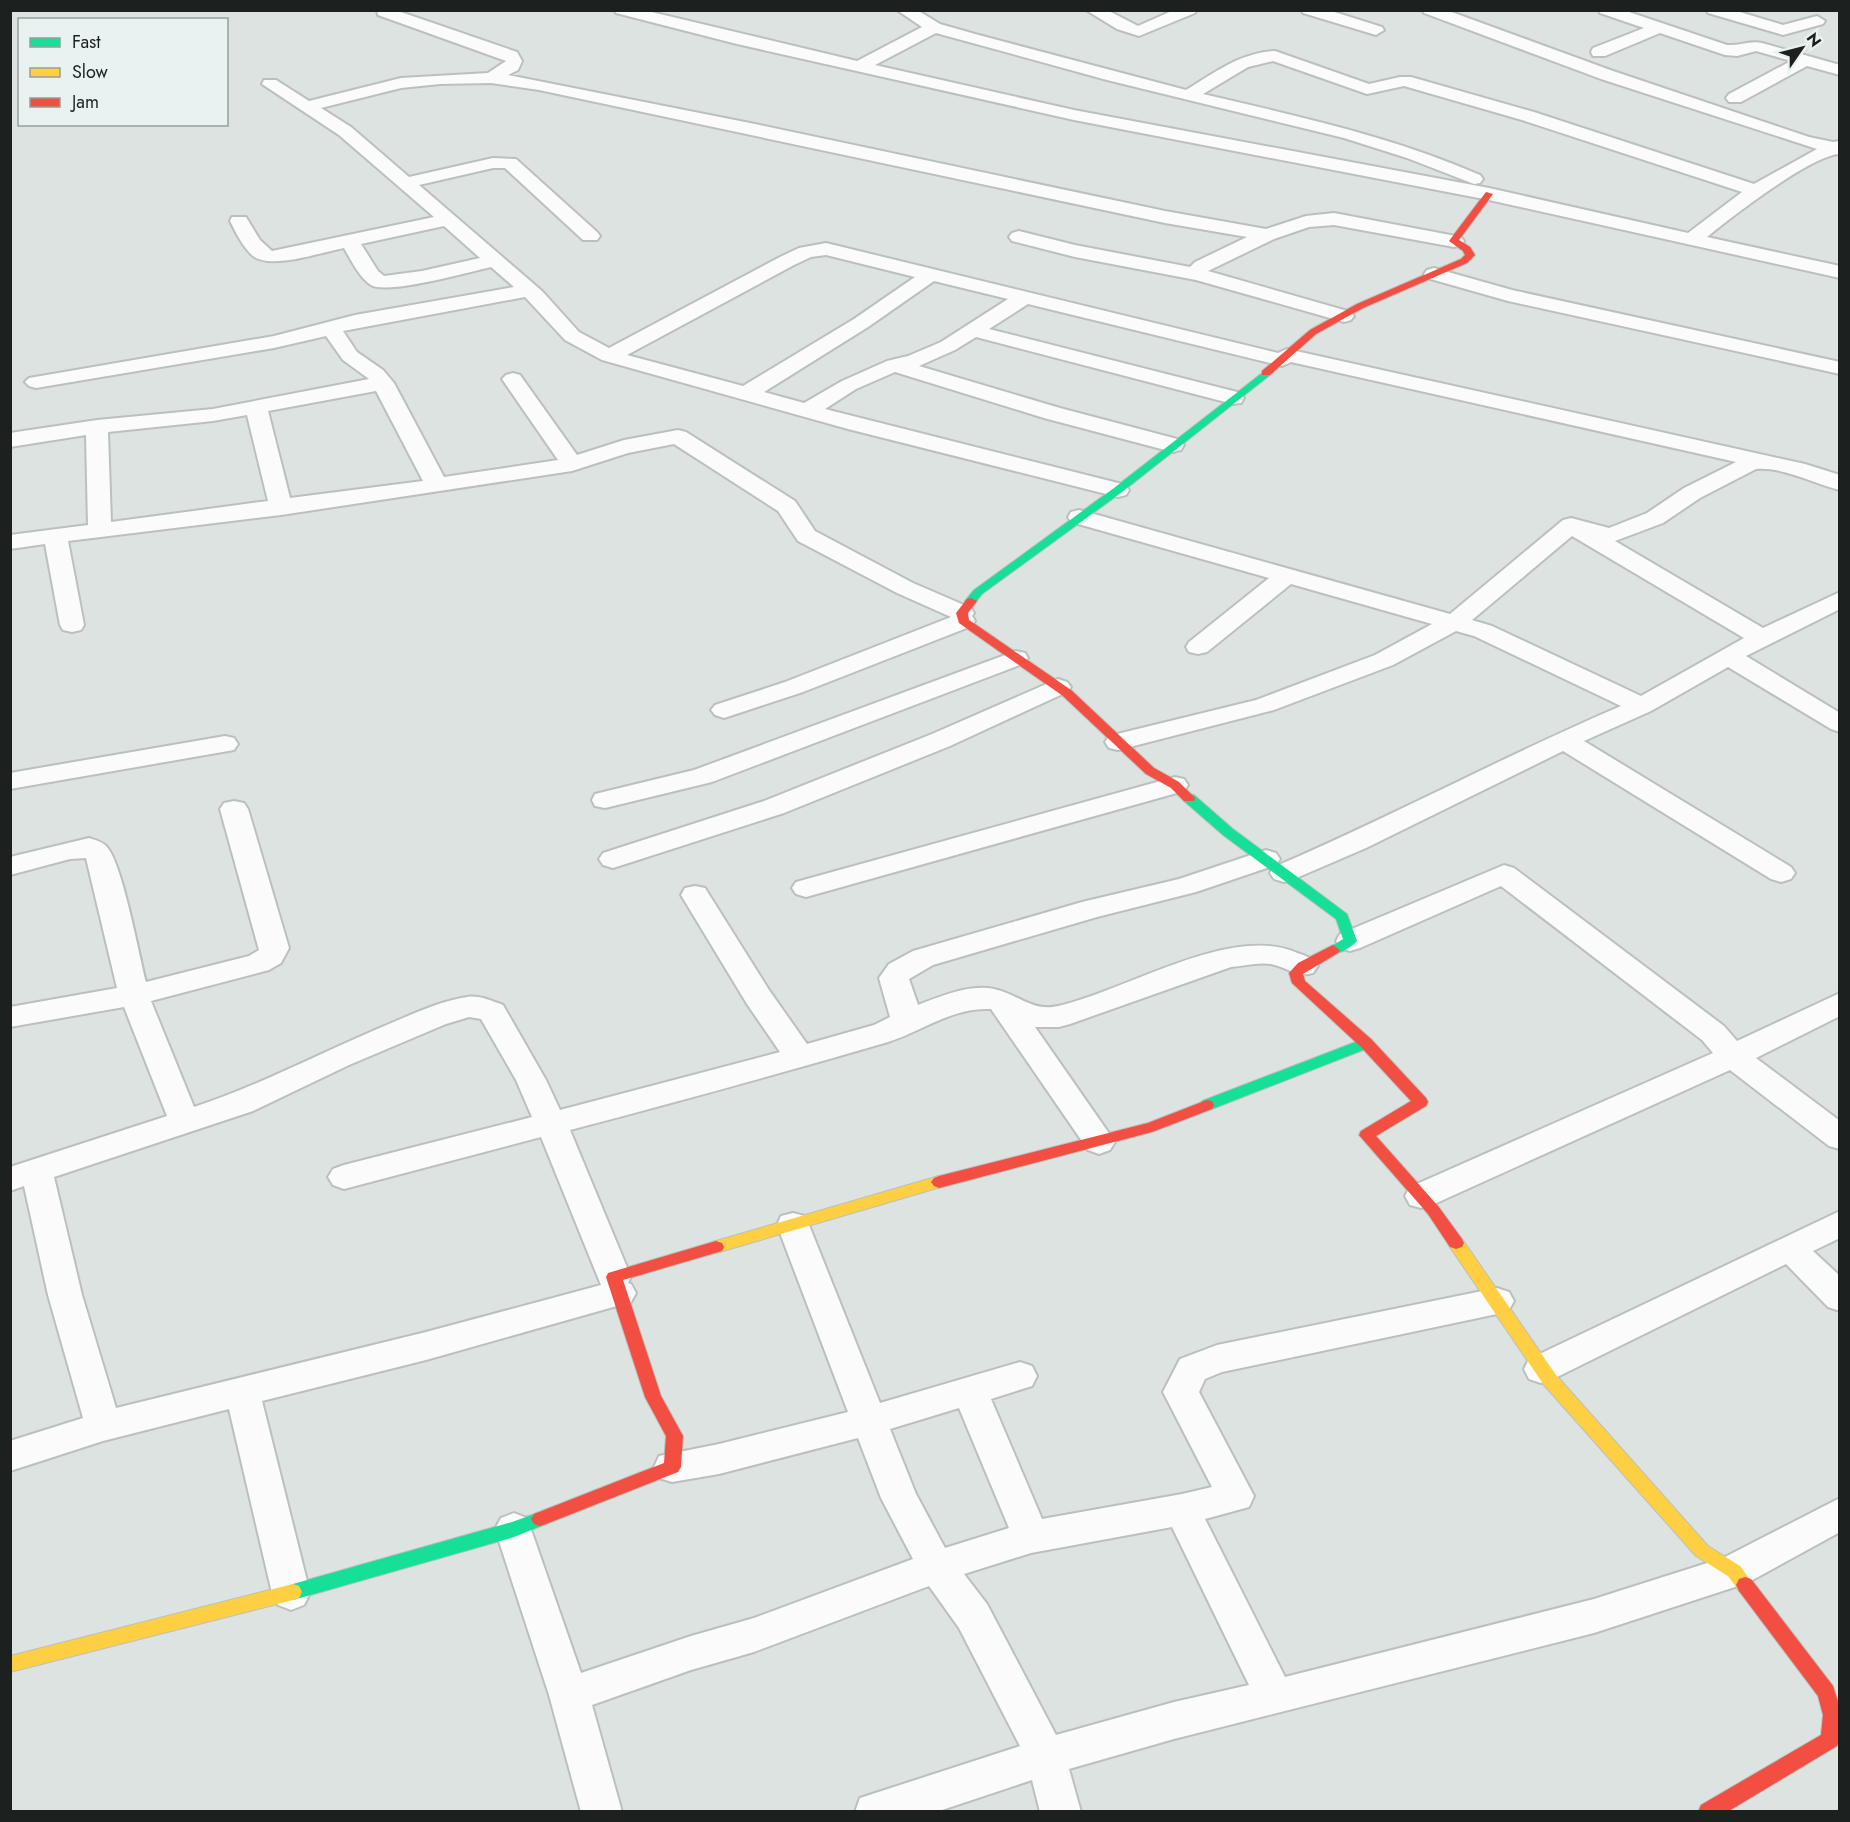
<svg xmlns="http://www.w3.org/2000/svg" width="1850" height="1822" font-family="Jost,sans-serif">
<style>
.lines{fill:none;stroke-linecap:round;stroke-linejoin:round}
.street-casing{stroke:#bbc0be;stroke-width:4}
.fast-casing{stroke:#bbc0be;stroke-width:2}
.slow-casing{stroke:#bbc0be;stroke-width:2}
.jam-casing{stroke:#bbc0be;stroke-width:2}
.street{fill:#fafbfa;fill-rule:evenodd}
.fast{fill:#16e098;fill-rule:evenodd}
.slow{fill:#ffcf43;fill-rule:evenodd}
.jam{fill:#f24e42;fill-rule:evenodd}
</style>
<rect width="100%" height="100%" fill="#dde3e1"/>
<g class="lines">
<g class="street-casing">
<path id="street" d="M 377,10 L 395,10 L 517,52 L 522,61 L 518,70 L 508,75 L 755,124 L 1165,211 L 1266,229 L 1306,216 L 1334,213 L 1461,237 L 1464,241 L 1461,245 L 1454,247 L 1334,225 L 1309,227 L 1274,239 L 1208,271 L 1351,312 L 1354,316 L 1351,320 L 1344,322 L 1196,280 L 1075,257 L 1012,241 L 1009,237 L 1012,233 L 1019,231 L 1075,245 L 1190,267 L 1195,262 L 1247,237 L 1165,223 L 539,90 L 491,83 L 440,84 L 401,88 L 321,108 L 351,127 L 409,177 L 493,158 L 516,159 L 597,232 L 600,236 L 597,240 L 583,240 L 505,168 L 493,168 L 419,185 L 542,291 L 579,332 L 609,348 L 780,257 L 799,248 L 826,243 L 1278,353 L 1287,349 L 1805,464 L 1840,475 L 1840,490 C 1812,483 1784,467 1756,469 L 1700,498 L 1663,523 L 1615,541 L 1763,628 L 1840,592 L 1840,609 L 1746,656 L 1840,713 L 1840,732 L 1831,729 L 1728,667 L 1651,711 L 1584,741 L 1791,867 L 1795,873 L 1791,879 L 1781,882 L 1771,879 L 1563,751 L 1366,848 L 1294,879 L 1284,882 L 1274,879 L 1270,873 L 1274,867 C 1391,817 1504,756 1621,706 L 1474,636 L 1456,631 L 1393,665 L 1274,710 L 1118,750 L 1109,748 L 1105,742 L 1109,736 L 1256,700 L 1375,655 L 1432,624 L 1291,584 L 1207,652 L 1198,654 L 1189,652 L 1186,647 L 1189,642 L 1269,578 L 1071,522 L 1068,517 L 1071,512 L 1079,510 L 1087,512 L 1450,614 L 1563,520 L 1571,518 L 1609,528 L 1647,513 L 1684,488 L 1736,462 L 1291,362 L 1282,366 L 1028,304 L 989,329 L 1241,393 L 1244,398 L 1241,403 L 1233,404 L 976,337 L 955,350 L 919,366 L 1060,408 L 1181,440 L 1184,445 L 1181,450 L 1173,452 L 1165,450 L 1044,418 L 895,372 L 856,389 L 825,409 L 1126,485 L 1129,490 L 1126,495 L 1118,497 L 848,429 L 602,360 L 565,340 L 525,297 L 343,331 L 357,352 L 383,370 L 394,383 L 444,477 L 558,460 L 502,379 L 506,375 L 513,373 L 520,375 L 577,455 L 624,440 L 678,430 L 686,432 L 795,501 L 815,531 L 913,583 L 971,608 L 974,613 L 972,616 L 975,621 L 972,626 L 803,692 L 724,718 L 715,715 L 711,710 L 715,705 L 785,682 L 951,617 L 897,593 L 798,541 L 778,511 L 674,444 L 628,453 L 572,471 L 281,515 L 68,541 L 84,625 L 81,630 L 72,632 L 63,630 L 60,625 L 45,544 L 10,549 L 10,535 L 88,525 L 86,435 L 10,447 L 10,433 L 97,420 L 213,409 L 369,379 L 343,360 L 326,336 L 274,348 L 36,388 L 29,386 L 25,382 L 29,378 L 274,336 L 355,315 L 514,287 L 491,267 C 469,272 388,295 371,285 C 359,277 351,260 344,248 C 322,252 271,270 253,256 C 243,247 236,233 230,221 L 232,217 L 246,217 L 260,240 L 272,251 L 434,217 L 339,135 L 262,84 L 264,80 L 276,80 L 309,101 L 401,78 L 488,73 L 506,61 L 378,15 ZM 444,226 L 480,258 L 422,271 L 384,276 L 378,271 L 361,244 ZM 826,255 L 915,277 L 854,319 L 743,386 L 627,355 L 794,265 L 811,257 ZM 934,281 L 1008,299 L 941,342 L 908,356 L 887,361 L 842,381 L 804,403 L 764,392 L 868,327 ZM 376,391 L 423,481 L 290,498 L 268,411 ZM 247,415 L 268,501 L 111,522 L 108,432 L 213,421 ZM 1572,536 L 1744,638 L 1641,696 L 1492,626 L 1472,620 Z
M 614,10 L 643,10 L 857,61 L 922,27 L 897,10 L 917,10 L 940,24 L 975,34 L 1186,90 C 1214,73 1241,52 1275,51 L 1369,84 L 1400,77 L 1411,77 L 1534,112 L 1754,184 L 1817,149 L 1601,79 L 1424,13 L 1422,10 L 1446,10 L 1613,71 L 1809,137 L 1833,142 L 1840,141 L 1840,154 C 1813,154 1730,218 1707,237 L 1840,266 L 1840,278 L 1489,200 L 1074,120 L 737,44 L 616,13 ZM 936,33 L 1107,80 L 1344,138 L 1407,158 L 1474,184 L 1480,183 L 1483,179 L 1480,175 C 1391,136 1297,116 1203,94 L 1248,67 L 1273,61 L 1367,94 L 1404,86 L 1522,120 L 1742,192 L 1688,233 L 1489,188 L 1074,110 L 875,65 Z
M 1086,10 L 1107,10 L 1138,26 L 1174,10 L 1197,10 L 1195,13 L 1139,36 L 1117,29 Z
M 1301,10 L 1328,10 L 1382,27 L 1384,30 L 1376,35 L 1303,13 Z
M 1598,10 L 1623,10 L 1727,45 C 1739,46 1751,40 1762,43 L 1840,65 L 1840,75 L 1807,66 L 1741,102 L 1729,102 L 1726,98 L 1729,94 L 1791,61 L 1756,51 L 1737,56 L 1725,55 L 1660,33 L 1605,56 L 1593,56 L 1591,52 L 1593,48 L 1644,28 L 1600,13 Z
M 1706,10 L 1733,10 L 1783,25 L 1817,16 L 1825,21 L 1823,24 L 1783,35 L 1708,13 Z
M 1434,268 L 1512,290 L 1840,362 L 1840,374 L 1508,301 L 1427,278 L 1424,274 L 1427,270 Z
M 1016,651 L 1025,653 L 1028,658 L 1025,663 L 712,782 L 605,808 L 595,806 L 592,800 L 595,794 L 694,770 Z
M 1058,679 L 1067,682 L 1071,687 L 1067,692 L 950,746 L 784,813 L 613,868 L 603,865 L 599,859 L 603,853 L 764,801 L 932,734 Z
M 225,736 L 234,738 L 238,744 L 234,750 L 10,789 L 10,773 Z
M 1175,777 L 1184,779 L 1188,785 L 1184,791 L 806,897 L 796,894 L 792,888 L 796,882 Z
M 234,801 L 244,803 L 248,809 L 289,948 L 281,963 L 269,970 L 151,1001 L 194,1107 C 261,1085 324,1051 389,1024 C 413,1014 440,1001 467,997 C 479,995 492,1001 503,1005 L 546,1080 L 560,1110 L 780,1052 L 747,1004 L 681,895 L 685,888 L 695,886 L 705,888 L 769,990 L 807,1044 L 874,1025 L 890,1017 L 879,978 L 889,964 L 913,951 L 1082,902 L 1179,879 L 1266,850 L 1276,853 L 1280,859 L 1276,865 L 1196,892 L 1097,917 L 933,965 L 909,979 L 918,1005 C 941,996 970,984 994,989 C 1018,994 1032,1012 1058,1006 C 1126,991 1229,925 1295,952 C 1305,956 1312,957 1318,966 L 1313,973 C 1296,978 1287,967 1271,964 C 1257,962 1244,966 1231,967 L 1070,1024 L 1059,1027 L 1035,1027 L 1115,1142 L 1110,1150 L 1099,1154 L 1088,1150 L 991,1009 C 952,1007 923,1031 888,1042 C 782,1073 677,1102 570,1130 L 631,1277 L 628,1283 L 631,1284 L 636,1293 L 631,1302 L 426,1360 L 262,1401 L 310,1593 L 304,1605 L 291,1610 L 278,1605 L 272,1593 L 229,1409 L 103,1441 L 10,1471 L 10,1441 L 83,1418 L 48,1295 L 24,1186 L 10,1191 L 10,1167 L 167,1116 L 124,1007 L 10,1027 L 10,1007 L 117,988 L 86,858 L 70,859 L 10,875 L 10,857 L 89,838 C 95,840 101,841 106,846 C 122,861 139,956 146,982 L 249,956 L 259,950 L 220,809 L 224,803 ZM 469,1017 L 481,1019 L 516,1080 L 532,1117 L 344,1165 L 333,1169 L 328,1177 L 333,1185 L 344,1189 L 541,1137 L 601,1285 L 426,1332 L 116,1408 L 82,1295 L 54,1177 L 253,1111 L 349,1065 L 446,1024 Z
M 1504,865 L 1514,868 L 1724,1026 L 1737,1041 L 1840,993 L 1840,1016 L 1756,1058 L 1840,1121 L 1840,1149 L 1829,1146 L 1730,1070 L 1432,1205 L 1421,1208 L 1410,1205 L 1405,1196 L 1410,1187 L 1713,1053 L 1702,1040 L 1501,886 L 1360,948 L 1350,951 L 1340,948 L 1336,941 L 1340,934 Z
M 1840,1211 L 1840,1238 L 1813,1251 L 1840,1276 L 1840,1311 L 1828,1307 L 1786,1264 L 1553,1379 L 1541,1383 L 1529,1379 L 1524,1369 L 1529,1359 Z
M 793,1213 L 805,1216 L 809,1225 L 880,1403 L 1020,1362 L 1032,1366 L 1037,1376 L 1032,1386 L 991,1399 L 1042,1519 L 1182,1494 L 1212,1487 L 1163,1392 L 1180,1359 L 1217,1345 L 1497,1288 L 1509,1292 L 1514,1301 L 1509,1310 L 1497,1314 L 1222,1372 L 1205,1379 L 1199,1392 L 1254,1496 L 1249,1507 L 1205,1519 L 1285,1677 L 1594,1599 L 1723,1558 L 1840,1498 L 1840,1532 L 1747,1583 L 1594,1633 L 1174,1739 L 1069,1769 L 1081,1812 L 1040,1812 L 1032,1780 L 936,1812 L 855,1812 L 860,1798 L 1020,1746 L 959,1628 L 929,1586 L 754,1652 L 691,1670 L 592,1705 L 622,1812 L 581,1812 L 549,1695 L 495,1529 L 501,1518 L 514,1513 L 527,1518 L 581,1673 L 691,1636 L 754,1618 L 913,1559 L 881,1498 L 858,1438 L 719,1474 L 672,1482 L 659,1478 L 654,1467 L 659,1456 L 719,1444 L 848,1412 L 777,1225 L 781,1216 ZM 959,1408 L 1009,1528 L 945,1548 L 916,1494 L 890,1429 ZM 1172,1527 L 1249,1685 L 1174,1702 L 1056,1735 L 987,1604 L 964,1574 L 1031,1553 Z"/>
</g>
<g class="fast-casing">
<path id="fast" d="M 1266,370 L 1270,371 L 1270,375 L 1122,492 L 982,594 L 975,603 L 967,603 L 965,601 L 974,590 L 1114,488 Z
M 1189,794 L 1194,795 L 1233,829 L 1347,914 L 1357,941 C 1351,948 1337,956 1328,953 L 1326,950 L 1343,939 L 1336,919 L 1223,835 L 1184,801 L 1183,798 L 1184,795 Z
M 1366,1038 L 1371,1039 L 1373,1043 L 1371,1047 L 1212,1109 L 1202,1109 L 1200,1105 L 1202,1101 Z
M 540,1512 L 546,1514 L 549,1519 L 546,1524 L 514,1537 L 293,1600 L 287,1598 L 284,1592 L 287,1586 L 293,1584 L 512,1522 Z"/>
</g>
<g class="slow-casing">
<path id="slow" d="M 939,1176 L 944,1178 L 947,1182 L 944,1186 L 716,1253 L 710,1251 L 708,1247 L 710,1243 L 716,1241 Z
M 1456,1237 L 1462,1239 L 1556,1375 L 1708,1546 L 1740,1566 L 1754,1585 L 1751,1591 L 1745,1593 L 1739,1591 L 1728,1576 L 1696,1556 L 1544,1385 L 1450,1247 L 1448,1243 L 1450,1239 Z
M 293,1584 L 299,1586 L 302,1592 L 299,1598 L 293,1600 L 10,1672 L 10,1656 Z"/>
</g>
<g class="jam-casing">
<path id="jam" d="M 1486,192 L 1493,194 L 1459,240 L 1470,247 L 1475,255 L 1467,263 L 1363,308 L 1316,334 L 1270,375 L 1262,375 L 1262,371 L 1310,330 L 1357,304 L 1461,259 L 1465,255 L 1463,251 L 1449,241 Z
M 971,598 L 977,601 L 968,613 L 969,620 L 1071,690 L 1154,768 L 1179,782 L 1195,798 L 1194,801 L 1184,801 L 1171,788 L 1146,774 L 1063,696 L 959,623 L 956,613 L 967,599 Z
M 1333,945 L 1340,950 L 1338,953 L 1303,974 L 1305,981 L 1371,1039 L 1426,1098 L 1428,1102 L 1426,1106 L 1376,1136 L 1438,1206 L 1462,1239 L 1464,1243 L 1462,1247 L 1456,1249 L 1450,1247 L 1428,1214 L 1359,1135 L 1361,1131 L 1411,1101 L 1361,1047 L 1292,983 L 1289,973 L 1298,963 Z
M 1207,1100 L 1212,1101 L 1214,1105 L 1212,1109 L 1152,1132 L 939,1188 L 934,1186 L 931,1182 L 934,1178 L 939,1176 L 1148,1123 Z
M 716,1241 L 722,1243 L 724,1247 L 722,1251 L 623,1280 L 661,1396 L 683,1436 L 681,1467 L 678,1472 L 546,1524 L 540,1526 L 534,1524 L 531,1519 L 534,1514 L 664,1463 L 666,1436 L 645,1397 L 606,1277 L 608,1273 Z
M 1745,1577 L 1751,1579 L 1833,1686 L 1840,1708 L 1840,1740 L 1837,1746 L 1727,1812 L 1698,1812 L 1701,1805 L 1821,1735 L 1823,1715 L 1818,1696 L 1739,1591 L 1736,1585 L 1739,1579 Z"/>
</g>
<use href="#street" class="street"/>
<use href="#fast" class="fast"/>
<use href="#slow" class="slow"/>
<use href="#jam" class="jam"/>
</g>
<rect width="1850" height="1822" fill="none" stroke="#1c201f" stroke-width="24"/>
<rect x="18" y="18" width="210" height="108" fill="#e8f2f0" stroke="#969e9c" stroke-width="1.5"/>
<rect x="30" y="38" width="30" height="9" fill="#16e098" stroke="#969e9c" stroke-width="1.5"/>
<text x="72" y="48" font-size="18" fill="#1c201f">Fast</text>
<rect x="30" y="68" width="30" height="9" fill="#ffcf43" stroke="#969e9c" stroke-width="1.5"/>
<text x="72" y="78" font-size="18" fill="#1c201f">Slow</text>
<rect x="30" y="98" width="30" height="9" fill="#f24e42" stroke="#969e9c" stroke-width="1.5"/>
<text x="72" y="108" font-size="18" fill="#1c201f">Jam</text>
<g transform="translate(1802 48) rotate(55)" stroke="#e8f2f0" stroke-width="4.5" paint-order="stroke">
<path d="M0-4.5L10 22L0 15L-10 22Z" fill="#1c201f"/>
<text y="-9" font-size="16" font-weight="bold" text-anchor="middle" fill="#1c201f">N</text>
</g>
</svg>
